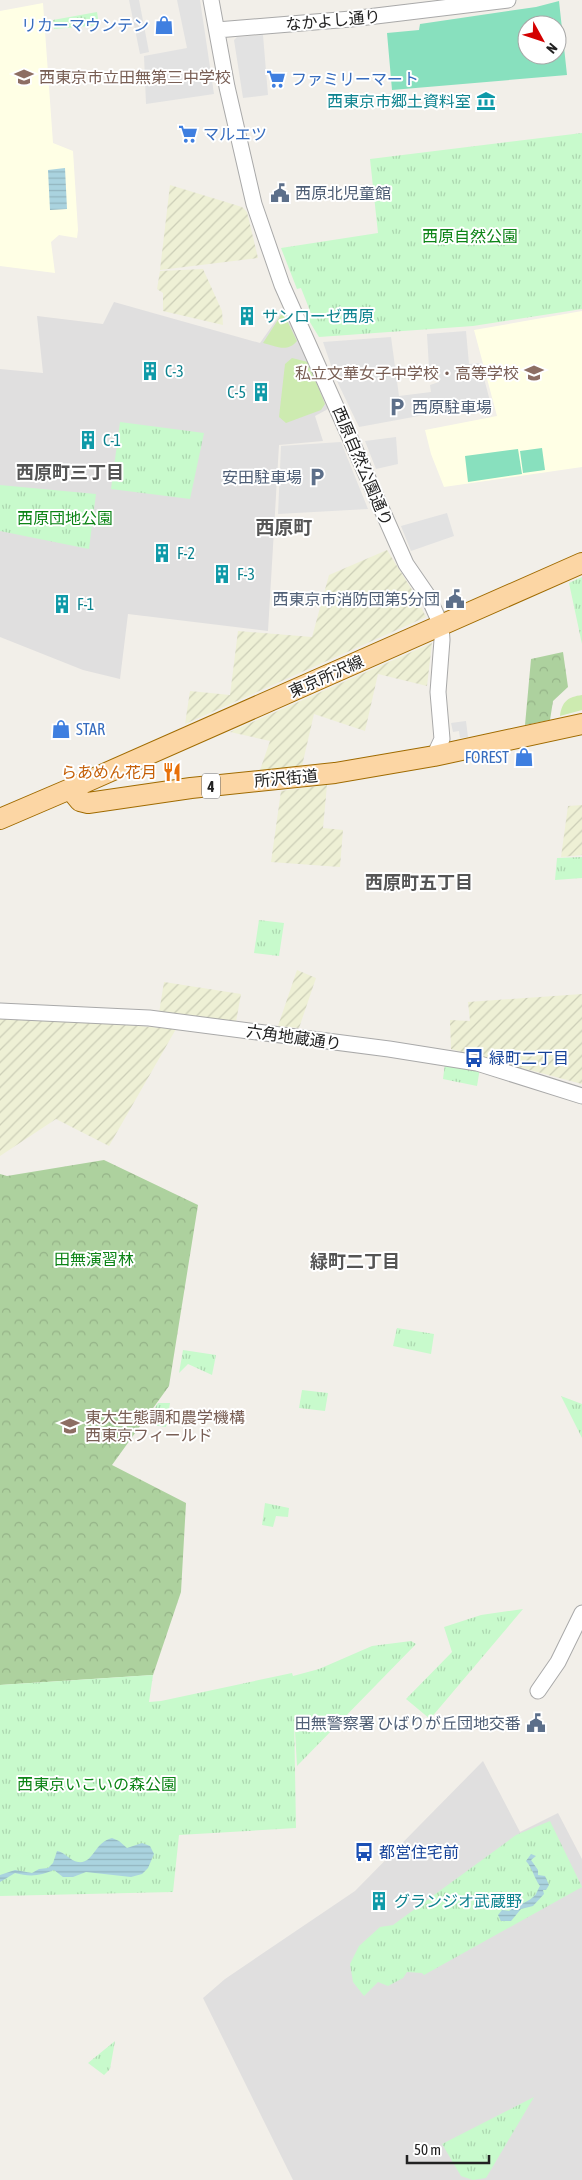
<svg xmlns="http://www.w3.org/2000/svg" width="582" height="2180" font-family="'Asap Condensed','Noto Sans JP',sans-serif">
<style>
.residential{fill:#e0dfdf}
.education{fill:#ffffe5}
.farmland{fill:url(#farmland-furrows)}
.grass{fill:#cdebb0}
.forest{fill:url(#forest-crowns)}
.park{fill:url(#park-tufts)}
.pitch{fill:#88e0be;fill-rule:evenodd}
.parking{fill:#e2e2e2}
.water{fill:url(#water-rules)}
.lines{fill:none;stroke-linecap:round;stroke-linejoin:round}
.minor-casing{stroke:#a9a9a9;stroke-width:17}
.major-casing{stroke:#a06b00;stroke-width:22}
.minor{stroke:#fff;stroke-width:15}
.major{stroke:#fcd6a4;stroke-width:20}
.labels{text-anchor:middle;dominant-baseline:central;stroke-width:4;stroke-linejoin:round;paint-order:stroke}
.shield{fill:#fff;stroke:#646464;stroke-width:1}
.shield-label{font-size:15px;font-weight:bold;fill:#222}
.street-label{font-size:16px;fill:#222;stroke:#fff}
.shop-label{font-size:16px;fill:#366cbe;stroke:#fff;text-anchor:start}
.education-label{font-size:16px;fill:#785e54;stroke:#fff;text-anchor:start}
.culture-label{font-size:16px;fill:#0d838f;stroke:#fff;text-anchor:start}
.service-label{font-size:16px;fill:#4e5e75;stroke:#fff;text-anchor:end}
.park-label{font-size:16px;fill:#0c8416;stroke:#fff}
.food-label{font-size:16px;fill:#c56008;stroke:#fff;text-anchor:end}
.transit-label{font-size:16px;fill:#164399;stroke:#fff;text-anchor:start}
.neighbourhood-label{font-size:18px;font-weight:bold;fill:#555;stroke:#fff}
.quarter-label{font-size:19px;font-weight:bold;fill:#555;stroke:#fff}
</style>
<defs>
<pattern id="farmland-furrows" width="10" height="10" patternUnits="userSpaceOnUse" patternTransform="scale(1.25)"><rect width="10" height="10" fill="#eef0d5"/><path d="M-1 1l2-2M0 10L10 0M9 11l2-2" fill="none" stroke="#ccceb7"/></pattern>
<pattern id="forest-crowns" width="20" height="18" patternUnits="userSpaceOnUse" patternTransform="scale(1.25)"><rect width="20" height="18" fill="#add19e"/><path d="M2 6a3 3 0 1 1 6 0M12 15a3 3 0 1 1 6 0" fill="none" stroke="#95b388"/></pattern>
<pattern id="park-tufts" width="24" height="20" patternUnits="userSpaceOnUse" patternTransform="scale(1.25)"><rect width="24" height="20" fill="#c8facc"/><path d="M3 7l-1-3M5 7V3M7 7l1-3M15 17l-1-3M17 17v-4M19 17l1-3" fill="none" stroke="#acd6af"/></pattern>
<pattern id="water-rules" width="6" height="5" patternUnits="userSpaceOnUse" patternTransform="scale(1.25)"><rect width="6" height="5" fill="#aad3df"/><path d="M0 2.5h6" fill="none" stroke="#92b5bf"/></pattern>
</defs>
<rect width="100%" height="100%" fill="#f2efe9"/>
<path class="residential" d="M 114,302 L 260,343 L 284,309 L 328,409 L 315,416 L 323,441 L 279,445 L 268,631 L 128,614 L 120,679 L 83,670 L 0,637 L 0,369 L 43,373 L 37,316 L 103,324 Z
M 483,1761 L 520,1832 L 558,1813 L 582,1859 L 582,2180 L 293,2180 L 203,1998 L 225,1979 L 355,1891 Z"/>
<path class="education" d="M 43,3 L 53,143 L 73,151 L 78,230 L 77,238 L 59,235 L 51,242 L 55,273 L 0,266 L 0,11 Z
M 582,311 L 582,467 L 444,487 L 431,454 L 425,430 L 497,416 L 474,330 Z"/>
<path class="farmland" d="M 170,185 L 242,207 L 247,212 L 258,258 L 160,270 Z
M 203,269 L 222,311 L 223,325 L 163,311 L 163,293 L 157,289 L 160,271 Z
M 387,550 L 414,593 L 426,617 L 185,724 L 190,691 L 230,695 L 238,631 L 312,637 L 329,575 Z
M 432,643 L 427,686 L 378,674 L 365,731 L 314,714 L 302,766 L 259,773 L 270,741 L 230,732 Z
M 327,785 L 323,828 L 343,830 L 340,867 L 271,862 L 281,791 Z
M 582,805 L 582,855 L 561,857 L 568,806 Z
M 297,970 L 316,978 L 299,1028 L 278,1026 Z
M 164,982 L 241,994 L 236,1022 L 159,1013 Z
M 582,994 L 582,1084 L 451,1049 L 450,1020 L 470,1021 L 468,1002 Z
M 0,1017 L 127,1025 L 176,1029 L 109,1146 L 56,1119 L 0,1156 Z"/>
<path class="grass" d="M 283,312 L 297,341 C 287,353 276,346 263,343 Z
M 292,358 L 308,362 L 325,404 L 321,410 L 286,423 L 279,417 L 285,364 Z
M 582,695 L 582,710 L 560,716 C 562,701 568,697 582,695 Z"/>
<path class="forest" d="M 563,652 L 568,687 L 553,701 L 550,720 L 525,725 L 531,659 Z
M 104,1160 L 198,1205 L 169,1386 L 112,1465 L 186,1503 L 181,1592 L 153,1675 L 0,1685 L 0,1174 L 7,1176 Z"/>
<path class="park" d="M 97,12 L 99,25 L 54,29 L 53,20 Z
M 582,133 L 582,309 L 473,326 L 319,337 L 308,319 L 312,316 L 301,288 L 297,289 L 281,248 L 378,233 L 370,159 Z
M 120,422 L 204,433 L 190,499 L 111,489 Z
M 0,485 L 96,494 L 89,549 L 0,531 Z
M 582,577 L 582,644 L 569,583 Z
M 582,857 L 582,878 L 555,880 L 557,858 Z
M 259,920 L 284,923 L 279,956 L 254,953 Z
M 445,1063 L 480,1068 L 477,1086 L 443,1079 Z
M 397,1328 L 434,1334 L 431,1354 L 393,1346 Z
M 183,1350 L 216,1355 L 212,1375 L 188,1364 L 179,1373 Z
M 302,1390 L 328,1393 L 325,1411 L 299,1408 Z
M 561,1396 L 582,1404 L 582,1438 Z
M 158,1403 L 170,1403 L 166,1427 L 145,1424 Z
M 265,1503 L 289,1508 L 288,1517 L 276,1516 L 273,1527 L 262,1525 Z
M 523,1609 L 430,1719 L 406,1699 L 452,1652 L 444,1627 L 481,1615 Z
M 411,1641 L 416,1644 L 297,1766 L 294,1713 L 296,1828 L 179,1835 L 173,1892 L 0,1896 L 0,1685 L 153,1675 L 149,1702 L 161,1701 L 292,1673 L 293,1676 L 319,1669 L 372,1646 Z
M 550,1821 L 582,1887 L 424,1975 L 422,1973 L 407,1972 L 403,1978 L 388,1986 L 378,1982 L 364,1996 L 353,1982 L 350,1964 L 359,1946 L 380,1927 L 393,1925 L 516,1835 Z
M 115,2041 L 110,2069 L 104,2075 L 88,2063 Z
M 534,2097 L 486,2178 L 473,2180 L 461,2176 L 442,2144 Z"/>
<path class="pitch" d="M 559,1 L 567,75 L 392,90 L 387,33 L 419,30 L 420,24 L 536,7 ZM 527,25 L 557,25 L 557,55 L 527,55 Z
M 542,448 L 545,470 L 523,473 L 520,451 Z
M 518,449 L 522,474 L 468,482 L 465,456 Z"/>
<path class="parking" d="M 129,0 L 139,0 L 149,52 L 140,54 Z
M 177,0 L 200,0 L 214,94 L 146,104 L 144,56 L 187,48 Z
M 263,35 L 268,95 L 243,98 L 234,40 L 237,37 Z
M 466,331 L 469,364 L 480,363 L 491,405 L 446,411 L 359,427 L 335,377 L 323,342 L 391,337 L 399,396 L 431,392 L 430,385 L 439,382 L 439,367 L 429,368 L 427,334 Z
M 396,437 L 398,464 L 376,469 L 365,441 Z
M 341,442 L 368,509 L 278,514 L 281,446 Z
M 447,513 L 454,536 L 411,551 L 401,526 Z
M 466,721 L 468,737 L 460,738 L 459,731 L 453,732 L 451,723 Z"/>
<path class="water" d="M 65,168 L 67,209 L 50,210 L 48,170 Z
M 112,1838 L 119,1841 L 127,1848 L 142,1843 L 150,1846 L 154,1854 L 148,1868 L 142,1874 L 131,1877 L 86,1872 L 73,1877 L 63,1877 L 54,1870 C 40,1876 30,1877 15,1873 L 0,1882 L 0,1875 L 15,1870 L 32,1873 L 39,1869 L 48,1868 L 53,1863 L 57,1851 C 65,1852 70,1861 78,1862 C 94,1864 94,1842 112,1838 Z
M 531,1854 L 536,1856 L 531,1860 L 538,1870 L 538,1875 L 545,1876 L 549,1885 L 546,1890 L 543,1890 L 544,1894 L 533,1906 L 521,1909 L 511,1921 L 501,1921 L 498,1915 L 502,1910 L 509,1911 C 517,1905 530,1902 536,1894 C 537,1892 538,1889 540,1886 C 534,1878 533,1869 526,1861 Z"/>
<g class="lines">
<g class="minor-casing">
<path id="minor" d="M 211,0 L 227,87 L 254,204 L 282,285 L 406,564 L 428,596 L 441,625 L 442,640 L 438,692 L 442,739 L 434,756
M 217,30 L 351,19 L 508,0
M 0,1011 L 149,1018 L 389,1049 L 477,1063 L 582,1096
M 538,1691 L 558,1662 L 582,1613"/>
</g>
<g class="major-casing">
<path id="major" d="M 70,789 L 582,563
M 0,819 L 70,789 L 80,801 L 88,803 L 191,788 L 335,773 L 434,756 L 582,724"/>
</g>
<use href="#minor" class="minor"/>
<use href="#major" class="major"/>
</g>
<defs>
<g id="shop-bare" transform="scale(1.5)"><path d="M-5-2.5h2.3a2.7 3.5 0 0 1 5.4 0H5L5.5 6h-11ZM-1.5-2.5h3a1.5 2.3 0 0 0-3 0Z" fill="#3f7fe0" stroke="#fff" stroke-width="2.5" paint-order="stroke"/></g>
<g id="school-bare" transform="scale(1.5)"><path d="M0-5L7-2L0 1L-7-2ZM-4 1L0 2.5L4 1V4Q0 6-4 4Z" fill="#8d6e63" stroke="#fff" stroke-width="2.5" paint-order="stroke"/></g>
<g id="supermarket-bare" transform="scale(1.5)"><path d="M-6-5.5h2.5l.6 2H6L4.5 2H-2.5L-4.4-4H-6ZM-1.5 3.2a1.3 1.3 0 1 0 .1 0ZM3 3.2a1.3 1.3 0 1 0 .1 0Z" fill="#3f7fe0" stroke="#fff" stroke-width="2.5" paint-order="stroke"/></g>
<g id="museum-bare" transform="scale(1.5)"><path d="M0-6L6-3V-2H-6V-3ZM-5-1h2V3h-2ZM-1-1h2V3h-2ZM3-1h2V3H3ZM-6 4H6V6H-6Z" fill="#0f9aa8" stroke="#fff" stroke-width="2.5" paint-order="stroke"/></g>
<g id="civic-bare" transform="scale(1.5)"><path d="M-.6-6.5H3V-4.5H.6V-3L4-1V1h2V6H-6V1h2V-1L-.6-3ZM-1.2 2.5V6h2.4V2.5Z" fill="#5c6f8a" stroke="#fff" stroke-width="2.5" paint-order="stroke"/></g>
<g id="building-bare" transform="scale(1.5)"><path d="M-4-6H4V6H1V3H-1V6H-4ZM-2.5-4.3h1.7v1.8h-1.7ZM.8-4.3h1.7v1.8H.8ZM-2.5-1h1.7V.8h-1.7ZM.8-1h1.7V.8H.8Z" fill="#0f9aa8" stroke="#fff" stroke-width="2.5" paint-order="stroke"/></g>
<g id="parking-bare" transform="scale(1.5)"><path d="M-3.5-5.5H1a3.5 3.5 0 0 1 0 7H-1V5.5H-3.5ZM-1-3.4V-.6H.8a1.4 1.4 0 0 0 0-2.8Z" fill="#5c6f8a" stroke="#fff" stroke-width="2.5" paint-order="stroke"/></g>
<g id="restaurant-bare" transform="scale(1.5)"><path d="M-5-6h1v4h1v-4h1v4h1v-4h1v5L-1.5 .5V6h-2V.5L-5-1ZM5-6V6H3V1.5H1.5Q1.5-4 5-6Z" fill="#e8710a" stroke="#fff" stroke-width="2.5" paint-order="stroke"/></g>
<g id="bus-bare" transform="scale(1.5)"><path d="M-5-6H5V4H4V6H2V4H-2V6H-4V4H-5ZM-3.5-4V0h7V-4ZM-3.5 1.2v1.5H-2V1.2ZM2 1.2v1.5H3.5V1.2Z" fill="#1a4fb4" stroke="#fff" stroke-width="2.5" paint-order="stroke"/></g>
<g id="university-bare" transform="scale(1.5)"><path d="M0-5L7-2L0 1L-7-2ZM-4 1L0 2.5L4 1V4Q0 6-4 4Z" fill="#8d6e63" stroke="#fff" stroke-width="2.5" paint-order="stroke"/></g>
</defs>
<g fill-rule="evenodd">
<use href="#shop-bare" x="164" y="25"/>
<use href="#school-bare" x="24" y="77"/>
<use href="#supermarket-bare" x="276" y="79"/>
<use href="#museum-bare" x="486" y="101"/>
<use href="#supermarket-bare" x="188" y="134"/>
<use href="#civic-bare" x="280" y="193"/>
<use href="#building-bare" x="247" y="316"/>
<use href="#building-bare" x="150" y="371"/>
<use href="#school-bare" x="534" y="373"/>
<use href="#building-bare" x="261" y="392"/>
<use href="#parking-bare" x="397" y="407"/>
<use href="#building-bare" x="88" y="440"/>
<use href="#parking-bare" x="317" y="477"/>
<use href="#building-bare" x="162" y="553"/>
<use href="#building-bare" x="222" y="574"/>
<use href="#civic-bare" x="455" y="599"/>
<use href="#building-bare" x="62" y="604"/>
<use href="#shop-bare" x="61" y="729"/>
<use href="#shop-bare" x="524" y="757"/>
<use href="#restaurant-bare" x="172" y="772"/>
<use href="#bus-bare" x="474" y="1058"/>
<use href="#university-bare" x="70" y="1426"/>
<use href="#civic-bare" x="536" y="1723"/>
<use href="#bus-bare" x="364" y="1852"/>
<use href="#building-bare" x="379" y="1901"/>
</g>
<g class="labels">
<rect class="shield" x="202" y="773.5" width="18" height="25" rx="4"/>
<g class="shield-label">
<text x="211" y="786">4</text>
</g>
<g class="street-label">
<text transform="translate(333 20) rotate(-5)">なかよし通り</text>
<text transform="translate(363 466) rotate(67)">西原自然公園通り</text>
<text transform="translate(326 676) rotate(-24)">東京所沢線</text>
<text transform="translate(286 778) rotate(-5)">所沢街道</text>
<text transform="translate(294 1037) rotate(8)">六角地蔵通り</text>
</g>
<g class="shop-label">
<text x="149" y="25" text-anchor="end">リカーマウンテン</text>
<text x="291" y="79">ファミリーマート</text>
<text x="203" y="134">マルエツ</text>
<text x="76" y="729">STAR</text>
<text x="509" y="757" text-anchor="end">FOREST</text>
</g>
<g class="education-label">
<text x="39" y="77">西東京市立田無第三中学校</text>
<text x="519" y="373" text-anchor="end">私立文華女子中学校・高等学校</text>
<text x="85" y="1417">東大生態調和農学機構<tspan x="85" dy="18">西東京フィールド</tspan></text>
</g>
<g class="culture-label">
<text x="471" y="101" text-anchor="end">西東京市郷土資料室</text>
<text x="262" y="316">サンローゼ西原</text>
<text x="165" y="371">C-3</text>
<text x="246" y="392" text-anchor="end">C-5</text>
<text x="103" y="440">C-1</text>
<text x="177" y="553">F-2</text>
<text x="237" y="574">F-3</text>
<text x="77" y="604">F-1</text>
<text x="394" y="1901">グランジオ武蔵野</text>
</g>
<g class="service-label">
<text x="295" y="193" text-anchor="start">西原北児童館</text>
<text x="412" y="407" text-anchor="start">西原駐車場</text>
<text x="302" y="477">安田駐車場</text>
<text x="440" y="599">西東京市消防団第5分団</text>
<text x="521" y="1723">田無警察署 ひばりが丘団地交番</text>
</g>
<g class="park-label">
<text x="470" y="236">西原自然公園</text>
<text x="65" y="518">西原団地公園</text>
<text x="94" y="1259">田無演習林</text>
<text x="97" y="1784">西東京いこいの森公園</text>
</g>
<g class="food-label">
<text x="157" y="772">らあめん花月</text>
</g>
<g class="transit-label">
<text x="489" y="1058">緑町二丁目</text>
<text x="379" y="1852">都営住宅前</text>
</g>
<g class="neighbourhood-label">
<text x="70" y="472">西原町三丁目</text>
<text x="419" y="882">西原町五丁目</text>
<text x="355" y="1261">緑町二丁目</text>
</g>
<g class="quarter-label">
<text x="284" y="527">西原町</text>
</g>
</g>
<g transform="translate(542 40) rotate(130)"><circle r="24" fill="#ffffff" stroke="#a7a7a7"/>
<path d="M0-4L9 19L0 12L-9 19Z" fill="#d40000"/>
<text y="-8" font-size="14" font-weight="bold" text-anchor="middle" fill="#222222">N</text>
</g>
<path d="M407 2155v8h82v-8" fill="none" stroke="#222222" stroke-width="2.5"/>
<text x="414" y="2155" font-size="15" fill="#222222" stroke="#ffffff" stroke-width="4" paint-order="stroke">50 m</text>
</svg>
